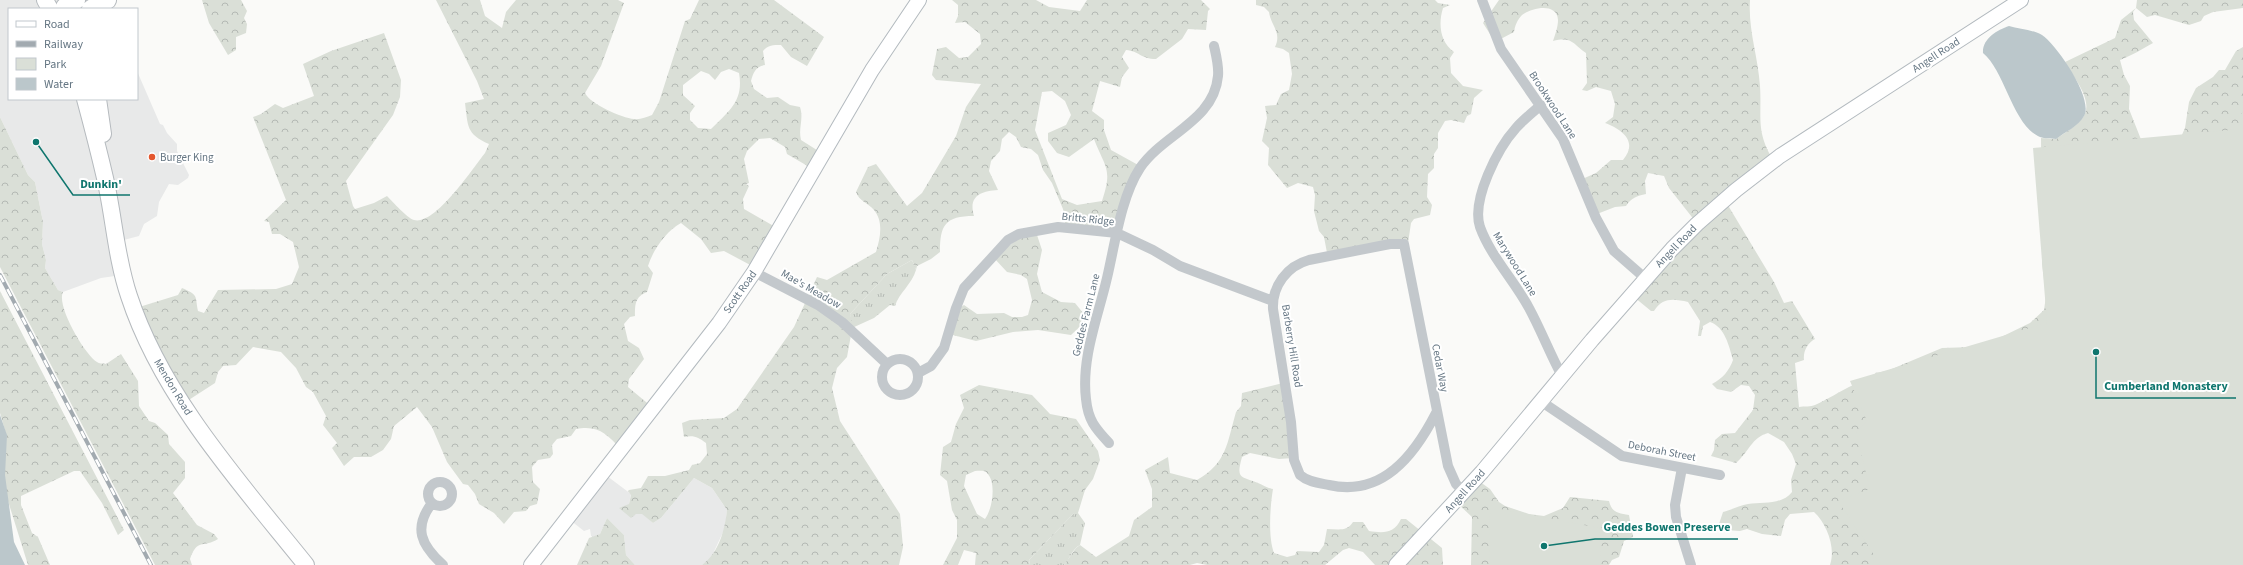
<svg xmlns="http://www.w3.org/2000/svg" width="2243" height="565" font-family="'Source Sans 3',sans-serif">
<style>
.built{fill:#e8e9e9}
.grass{fill:url(#grass-tufts)}
.forest{fill:url(#forest-crowns);fill-rule:evenodd}
.green{fill:#dadfd7}
.water{fill:#bbc7cb}
.lines{fill:none;stroke-linecap:round;stroke-linejoin:round}
.secondary-casing{stroke:#b3babf;stroke-width:16}
.primary-casing{stroke:#b5babe;stroke-width:18}
.highway-casing{stroke:#b4b9bd;stroke-width:20}
.street{stroke:#c3c8cc;stroke-width:10}
.secondary{stroke:#fff;stroke-width:14}
.primary{stroke:#fff;stroke-width:16}
.highway{stroke:#fff;stroke-width:18}
.rail-casing{stroke:#a2aab0;stroke-width:4}
.rail{stroke:#fff;stroke-width:2.5;stroke-dasharray:8;stroke-linecap:butt}
.poi-dot{fill:#e4572e;stroke:#fff;stroke-width:1.5}
.labels{text-anchor:middle;dominant-baseline:central;stroke-width:4;stroke-linejoin:round;paint-order:stroke}
.street-label{font-size:11px;fill:#657683;stroke:#fff}
.poi-label{font-size:11px;fill:#657683;stroke:#fff;text-anchor:start}
.leader{fill:none;stroke:#0f766e;stroke-width:1.5}
.callout-dot{fill:#0f766e;stroke:#fff;stroke-width:1.5}
.callout-label{font-size:12px;text-anchor:middle;font-weight:bold;fill:#0f766e;stroke:#fff;stroke-width:4;stroke-linejoin:round;paint-order:stroke}
</style>
<defs>
<pattern id="grass-tufts" width="24" height="20" patternUnits="userSpaceOnUse"><rect width="24" height="20" fill="#dadfd7"/><path d="M3 7l-1-3M5 7V3M7 7l1-3M15 17l-1-3M17 17v-4M19 17l1-3" fill="none" stroke="#b4b9b4"/></pattern>
<pattern id="forest-crowns" width="20" height="18" patternUnits="userSpaceOnUse"><rect width="20" height="18" fill="#dadfd7"/><path d="M2 6a3 3 0 1 1 6 0M12 15a3 3 0 1 1 6 0" fill="none" stroke="#b4b9b4"/></pattern>
</defs>
<rect width="100%" height="100%" fill="#fafaf8"/>
<path class="built" d="M 0,0 L 59,0 L 63,9 L 9,9 L 9,99 L 137,99 L 137,71 L 160,124 L 163,125 L 167,133 L 177,144 L 177,151 L 189,175 L 188,178 L 178,185 L 169,184 L 159,202 L 157,216 L 144,224 L 139,236 L 116,242 L 122,275 L 101,278 L 63,292 L 58,290 L 45,268 L 46,260 L 42,244 L 43,222 L 35,182 L 28,175 L 0,117 Z
M 603,473 L 631,494 L 629,504 L 636,514 L 643,514 L 653,523 L 661,518 L 694,478 L 712,488 L 727,510 L 725,528 L 710,560 L 702,565 L 635,565 L 626,555 L 624,535 L 607,518 L 600,534 L 595,538 L 591,536 L 590,529 L 584,531 L 570,520 Z"/>
<path class="grass" d="M 912,260 L 916,270 C 912,284 899,293 895,306 L 890,305 L 874,318 L 852,328 L 850,314 L 887,274 Z
M 1074,513 L 1078,513 L 1085,523 L 1080,545 C 1072,549 1070,559 1064,565 L 1030,565 L 1029,560 Z"/>
<path class="forest" d="M 202,0 L 241,0 L 247,11 L 244,18 L 247,24 L 246,33 L 236,37 L 236,50 L 228,55 L 209,23 Z
M 436,0 L 480,0 L 485,16 L 502,28 L 506,12 L 516,0 L 618,0 L 624,3 L 601,66 L 585,93 C 590,104 622,118 634,119 C 640,120 646,117 652,115 L 659,102 L 685,21 L 690,19 L 699,0 L 774,0 L 824,37 L 807,66 L 791,57 L 781,45 C 773,45 768,45 763,51 L 765,65 C 756,66 753,73 751,81 L 754,89 L 767,98 L 778,97 L 790,105 L 800,107 C 804,119 798,128 801,140 L 820,152 L 811,168 L 787,154 L 785,147 L 770,138 L 759,139 L 747,151 L 744,159 L 749,183 L 746,184 L 749,186 L 743,199 L 744,209 L 777,228 L 754,267 L 724,251 L 711,253 L 701,239 L 681,223 C 666,231 653,250 648,266 L 653,273 L 647,292 C 635,297 635,304 635,316 L 630,317 L 624,324 L 628,341 L 639,348 L 644,359 L 629,379 L 628,387 L 652,407 L 621,449 C 606,434 599,425 576,429 L 571,436 L 557,439 L 552,445 L 553,454 L 550,458 L 538,460 L 532,467 L 533,482 L 540,489 L 537,504 L 530,506 L 526,511 L 514,512 L 504,524 L 494,513 L 479,504 L 475,494 L 468,485 L 463,484 L 447,462 L 432,427 L 417,407 L 394,426 L 391,439 L 383,450 L 371,457 L 354,457 L 344,466 L 332,448 L 337,443 L 323,425 L 326,416 L 313,392 L 306,387 L 296,368 L 281,352 L 253,347 L 236,365 L 223,366 L 218,372 L 215,383 L 181,405 L 136,308 L 178,295 L 182,288 C 199,295 195,296 198,311 L 204,313 L 218,290 L 276,289 L 292,284 L 299,267 L 293,242 L 280,234 L 272,234 L 269,222 L 264,221 L 286,200 L 253,117 L 261,114 L 275,104 L 283,108 L 314,96 L 303,64 L 331,51 L 384,33 L 401,80 L 400,97 L 393,115 L 346,181 L 353,206 L 355,209 L 374,203 L 387,196 C 393,202 407,218 414,220 C 435,226 473,168 485,153 L 489,144 C 466,134 468,126 465,103 L 484,99 L 477,81 ZM 729,69 L 739,73 C 744,101 729,111 711,129 L 698,128 L 690,120 L 690,113 L 695,106 L 683,95 L 683,85 L 701,71 L 709,74 L 715,80 L 721,72 Z
M 952,0 L 1036,0 L 1049,7 L 1080,11 L 1087,0 L 1201,0 L 1210,9 L 1208,11 L 1206,30 L 1188,29 L 1182,39 L 1156,59 C 1141,59 1139,51 1126,50 L 1122,57 L 1129,68 L 1122,77 L 1120,87 L 1100,81 L 1092,111 L 1104,120 L 1104,130 L 1111,150 L 1140,166 L 1118,234 L 1066,230 L 1063,209 L 1052,183 L 1043,170 L 1038,155 L 1031,149 L 1021,147 L 1016,137 L 1009,132 L 1002,139 L 1000,151 L 991,161 L 989,171 L 998,190 C 981,191 968,196 974,216 C 945,216 940,225 940,252 L 931,259 L 917,266 L 916,270 L 912,260 L 887,274 L 850,314 L 853,324 L 847,357 L 837,368 L 832,388 L 840,421 L 900,514 L 903,547 L 899,565 L 702,565 C 719,553 725,529 727,510 L 712,488 L 694,478 L 661,518 L 653,523 L 642,514 L 636,514 L 631,518 L 619,508 L 629,504 L 631,495 L 628,491 L 629,490 L 641,488 L 648,476 L 665,476 L 689,470 L 692,465 L 700,463 L 707,454 L 706,443 C 698,437 694,435 684,437 L 682,423 L 690,420 L 724,418 L 737,409 L 794,327 L 817,277 L 827,280 L 876,252 C 880,239 884,222 874,210 C 868,203 859,201 856,192 L 868,167 L 876,164 L 907,206 L 922,193 L 956,136 L 966,107 L 981,84 L 936,80 L 932,75 L 937,49 L 946,47 L 959,58 L 968,57 L 981,44 L 980,34 L 965,22 L 955,23 L 958,16 L 958,5 ZM 1052,91 L 1065,101 L 1071,115 L 1066,125 L 1048,133 L 1048,141 L 1057,153 L 1069,157 L 1094,139 C 1105,168 1113,168 1102,201 L 1077,205 L 1062,199 L 1035,130 L 1042,92 Z
M 1256,0 L 1435,0 L 1438,3 L 1450,5 L 1443,8 C 1438,24 1440,42 1454,52 L 1450,58 L 1451,73 L 1463,86 L 1483,90 L 1474,98 L 1471,114 L 1467,116 L 1464,123 L 1451,120 L 1445,121 L 1438,133 L 1438,148 L 1434,154 L 1434,168 L 1428,174 L 1427,197 L 1432,205 L 1430,215 L 1414,219 L 1411,223 L 1407,250 L 1393,247 L 1328,258 L 1324,237 L 1319,231 L 1314,211 L 1315,195 L 1313,187 L 1298,183 L 1287,188 L 1268,165 L 1269,148 L 1262,141 L 1267,118 L 1265,106 L 1276,105 L 1281,94 L 1289,90 L 1292,74 L 1289,53 L 1283,49 L 1275,47 C 1282,32 1271,26 1269,12 L 1264,7 L 1256,5 Z
M 1499,0 L 1750,0 C 1748,30 1758,56 1760,86 C 1762,119 1755,132 1775,163 L 1726,202 L 1774,282 L 1784,303 L 1792,301 L 1815,339 C 1807,343 1803,352 1804,360 L 1795,363 L 1799,407 C 1804,406 1811,407 1815,405 C 1836,396 1854,380 1877,379 L 1875,373 L 1887,371 L 1942,348 L 1972,347 L 1997,339 L 2030,323 L 2044,310 L 2046,296 L 2042,264 L 2041,138 L 2056,139 C 2064,133 2074,128 2081,120 C 2097,102 2073,78 2065,62 L 2115,38 L 2121,20 L 2136,8 L 2133,12 L 2134,20 L 2153,43 C 2142,49 2133,55 2120,60 L 2124,75 L 2130,86 L 2129,109 L 2142,142 L 2177,146 L 2185,128 L 2189,102 L 2196,88 L 2213,77 L 2219,70 L 2225,70 L 2236,51 L 2243,47 L 2243,565 L 1830,565 C 1836,548 1827,524 1814,512 L 1790,514 L 1785,520 L 1781,536 L 1762,534 L 1747,529 L 1740,531 L 1725,530 L 1719,524 L 1723,512 C 1731,510 1740,505 1748,504 C 1763,502 1782,505 1792,492 L 1791,480 L 1796,464 L 1792,454 L 1784,442 L 1768,433 C 1752,437 1748,453 1736,463 L 1711,456 L 1714,450 L 1715,440 L 1722,434 L 1735,433 L 1753,410 L 1755,395 L 1749,386 L 1741,385 L 1731,392 L 1717,389 L 1712,384 C 1723,378 1729,371 1733,360 C 1729,346 1725,327 1710,322 L 1703,326 L 1701,336 L 1698,336 L 1700,321 L 1688,302 C 1674,299 1663,297 1654,311 L 1651,311 L 1634,297 L 1699,226 L 1669,188 L 1664,176 L 1648,173 L 1645,181 L 1646,194 C 1637,196 1631,198 1626,206 L 1615,207 L 1597,214 L 1580,180 L 1596,173 L 1611,160 L 1623,160 C 1639,141 1621,129 1605,123 L 1613,117 L 1615,104 L 1611,91 L 1596,87 L 1587,91 L 1582,90 L 1587,83 L 1586,53 C 1573,44 1572,36 1553,41 C 1555,35 1558,27 1558,20 C 1557,2 1531,8 1522,15 C 1517,20 1515,26 1514,32 L 1495,42 L 1483,23 Z
M 2137,0 L 2243,0 L 2243,8 L 2213,12 L 2204,16 L 2201,21 L 2189,25 L 2155,15 L 2147,17 L 2136,8 Z
M 0,117 L 28,175 L 35,182 L 43,222 L 42,244 L 46,260 L 45,268 L 58,290 L 63,292 C 56,306 85,355 97,362 C 99,364 103,363 106,364 L 121,354 L 138,381 L 139,406 L 149,421 L 155,423 L 168,435 L 169,444 L 185,462 L 185,478 L 173,493 L 197,525 L 214,534 L 218,539 C 204,548 197,538 190,559 L 192,565 L 155,565 L 0,267 Z
M 1037,235 L 1042,250 L 1037,274 L 1042,292 L 1061,302 L 1075,303 L 1088,319 L 1071,335 L 1038,330 L 1013,332 L 976,341 L 949,334 L 955,311 L 964,305 L 977,314 L 1004,313 L 1012,317 L 1022,317 L 1028,315 L 1032,300 L 1027,279 L 1021,275 L 1007,272 L 994,258 L 1021,236 Z
M 0,291 L 124,530 L 118,535 L 102,503 L 80,471 L 74,471 L 21,496 L 21,505 L 32,533 L 38,537 L 50,565 L 28,565 L 3,485 L 2,468 L 6,434 L 0,413 Z
M 1283,383 L 1293,458 L 1279,459 L 1250,453 L 1242,457 C 1236,479 1240,476 1258,483 C 1263,485 1267,488 1273,489 C 1270,507 1268,537 1274,553 L 1287,557 L 1295,555 L 1297,551 L 1319,552 L 1324,545 L 1327,529 C 1338,529 1347,532 1353,522 L 1363,522 L 1369,531 C 1383,533 1394,534 1401,519 L 1406,519 L 1442,548 L 1443,565 L 1375,565 L 1363,552 L 1349,548 L 1343,550 L 1325,565 L 1207,565 L 1197,563 L 1190,565 L 1064,565 L 1076,548 L 1080,545 L 1096,557 L 1129,536 L 1134,520 L 1152,507 L 1152,489 L 1145,470 L 1168,457 L 1170,473 L 1197,480 C 1227,463 1227,443 1236,412 L 1241,406 L 1242,393 Z
M 979,385 L 1032,395 L 1050,414 L 1076,419 L 1098,451 L 1100,460 L 1093,479 L 1085,490 L 1078,513 L 1074,513 L 1029,560 L 1030,565 L 975,565 L 976,553 L 964,550 L 958,565 L 943,565 L 957,538 L 957,520 L 952,510 L 947,481 L 940,475 L 943,447 L 951,442 L 956,424 L 964,408 L 960,395 ZM 975,471 C 979,471 985,470 987,473 C 997,483 992,510 985,519 L 977,514 L 964,486 L 966,475 Z
M 1476,479 L 1490,489 L 1499,502 L 1505,506 L 1529,514 L 1544,516 L 1563,508 L 1570,497 L 1609,501 C 1612,513 1618,513 1629,515 L 1633,537 L 1624,541 L 1619,557 L 1612,560 L 1609,565 L 1471,565 L 1472,517 L 1455,501 Z
M 607,518 L 624,535 L 626,555 L 635,565 L 577,565 L 589,538 L 600,534 Z"/>
<path class="green" d="M 2243,98 L 2243,565 L 1881,565 L 1838,501 L 1870,489 L 1856,432 L 1867,421 L 1850,381 L 2047,323 L 2033,148 L 2241,129 Z
M 1495,508 L 1599,528 L 1601,565 L 1489,565 L 1490,515 Z"/>
<path class="water" d="M 2009,26 C 2019,29 2034,30 2042,35 C 2057,45 2094,99 2084,116 C 2079,126 2065,132 2056,139 C 2051,138 2045,139 2040,137 C 2013,126 2005,71 1983,53 C 1982,39 1997,30 2009,26 Z
M 0,415 L 7,435 L 5,475 L 14,542 L 25,565 L 0,565 Z"/>
<g class="lines">
<g class="secondary-casing">
<path id="secondary" d="M 531,565 L 719,323 L 754,272 L 872,70 L 919,0
M 1396,565 L 1482,472 L 1592,340 L 1672,249 L 1697,224 L 1736,190 L 1780,156 L 2021,0"/>
</g>
<g class="primary-casing">
<path id="primary" d="M 45,0 L 50,9
M 85,99 C 92,125 99,152 105,178 C 114,217 116,258 129,296 C 162,397 241,484 306,565
M 98,99 L 103,134"/>
</g>
<g class="highway-casing">
<path id="highway" d="M 65,7 L 76,0
M 91,9 L 107,0"/>
</g>
<path class="street" d="M 1482,0 L 1501,49 L 1563,139 L 1596,218 L 1614,251 L 1646,279
M 1541,105 C 1533,112 1524,119 1516,128 C 1498,148 1471,200 1480,227 C 1491,257 1514,280 1529,308 C 1541,330 1550,354 1562,376
M 754,272 L 818,305 L 842,322 L 887,364
M882 377a18 18 0 1 1 36 0a18 18 0 1 1-36 0Z
M 918,373 L 931,366 L 944,348 L 956,308 L 964,288 L 1008,240 L 1019,234 L 1058,227 L 1117,233 L 1153,250 L 1180,266 L 1273,301
M 1542,402 L 1622,456 L 1720,475
M 1436,413 C 1414,456 1382,497 1329,485 C 1319,483 1308,482 1300,475 L 1294,460 L 1291,422 L 1273,309 C 1272,286 1287,266 1309,260 L 1390,244 L 1404,244 L 1448,466 L 1456,484 L 1464,492
M 1109,443 C 1095,428 1088,420 1086,399 C 1081,358 1098,317 1107,278 C 1115,244 1121,197 1140,168 C 1163,134 1214,121 1218,76 C 1219,66 1216,55 1214,46
M 1682,468 L 1675,505 L 1676,517 L 1691,565
M428 494a12 12 0 1 1 24 0a12 12 0 1 1-24 0Z
M 432,503 C 413,528 421,545 443,565"/>
<use href="#secondary" class="secondary"/>
<use href="#primary" class="primary"/>
<use href="#highway" class="highway"/>
<g class="rail-casing">
<path id="rail" d="M 0,275 L 151,565"/>
</g>
<use href="#rail" class="rail"/>
</g>
<circle class="poi-dot" cx="152" cy="157" r="4"/>
<g class="labels">
<g class="street-label">
<text transform="translate(1936 55) rotate(-33)">Angell Road</text>
<text transform="translate(1553 105) rotate(57)">Brookwood Lane</text>
<text transform="translate(1088 219) rotate(6)">Britts Ridge</text>
<text transform="translate(1676 246) rotate(-46)">Angell Road</text>
<text transform="translate(1515 264) rotate(58)">Marywood Lane</text>
<text transform="translate(811 289) rotate(30)">Mae's Meadow</text>
<text transform="translate(740 292) rotate(-55)">Scott Road</text>
<text transform="translate(1086 315) rotate(-76)">Geddes Farm Lane</text>
<text transform="translate(1292 346) rotate(81)">Barberry Hill Road</text>
<text transform="translate(1440 368) rotate(79)">Cedar Way</text>
<text transform="translate(173 387) rotate(59)">Mendon Road</text>
<text transform="translate(1662 451) rotate(11)">Deborah Street</text>
<text transform="translate(1465 491) rotate(-48)">Angell Road</text>
</g>
<g class="poi-label">
<text x="160" y="157">Burger King</text>
</g>
</g>
<path class="leader" d="M36 142L73 195H130M2096 352L2096 398H2236M1544 546L1595 539H1738"/>
<g class="callout-dot">
<circle cx="36" cy="142" r="4"/>
<circle cx="2096" cy="352" r="4"/>
<circle cx="1544" cy="546" r="4"/>
</g>
<g class="callout-label">
<text x="101" y="188">Dunkin'</text>
<text x="2166" y="390">Cumberland Monastery</text>
<text x="1667" y="531">Geddes Bowen Preserve</text>
</g>
<rect x="8" y="8" width="130" height="92" fill="#ffffff" stroke="#c1c8cd"/>
<rect x="16" y="21" width="20" height="6" fill="#ffffff" stroke="#c1c8cd"/>
<text x="44" y="28" font-size="12" fill="#657683">Road</text>
<rect x="16" y="41" width="20" height="6" fill="#a2aab0" stroke="#c1c8cd"/>
<text x="44" y="48" font-size="12" fill="#657683">Railway</text>
<rect x="16" y="58" width="20" height="12" fill="#dadfd7" stroke="#c1c8cd"/>
<text x="44" y="68" font-size="12" fill="#657683">Park</text>
<rect x="16" y="78" width="20" height="12" fill="#bbc7cb" stroke="#c1c8cd"/>
<text x="44" y="88" font-size="12" fill="#657683">Water</text>
</svg>
